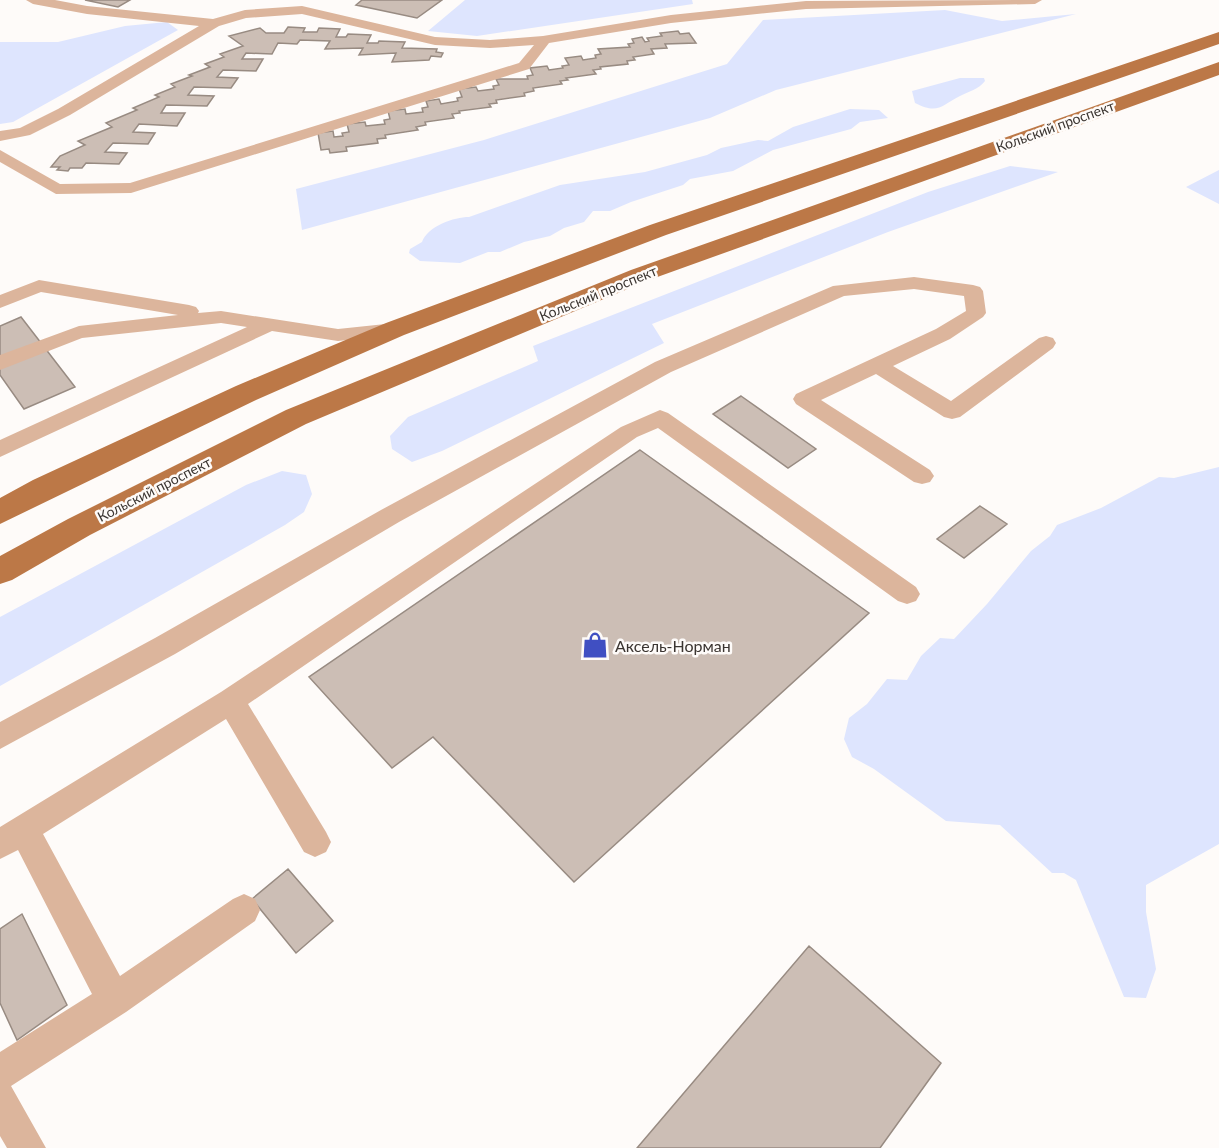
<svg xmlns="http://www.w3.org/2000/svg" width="1219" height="1148" font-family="Lato,sans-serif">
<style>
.green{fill:#dee5fe}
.building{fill:#ccbeb5;stroke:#988b82;stroke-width:1.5}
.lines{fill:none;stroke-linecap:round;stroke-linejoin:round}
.lane{fill:#dcb59c;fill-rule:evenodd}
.primary{fill:#bc7847;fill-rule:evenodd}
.labels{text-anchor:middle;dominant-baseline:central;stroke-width:5;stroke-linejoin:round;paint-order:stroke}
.far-street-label{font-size:14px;fill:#3b3531;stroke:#fefbf9}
.poi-label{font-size:16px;fill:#3b3531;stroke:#fefbf9;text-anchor:start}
</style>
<rect width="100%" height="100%" fill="#fefbf9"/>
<path class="green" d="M 465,0 L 692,0 L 693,4 L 477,36 L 428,31 Z
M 945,10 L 1002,21 L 1076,14 L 776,90 L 710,118 L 302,230 L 296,189 L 484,140 L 727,64 L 763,20 Z
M 167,22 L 178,30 L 13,122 L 0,124 L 0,42 L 58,42 L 125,26 Z
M 960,78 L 984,78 L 985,81 C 979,89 968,92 960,96 C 942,105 938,115 915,103 L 912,91 Z
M 850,109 L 879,110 L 888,118 L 860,122 L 851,129 L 773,150 L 733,171 L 690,179 L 683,185 L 631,202 L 610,211 L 593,211 L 584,222 L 564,228 L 550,236 L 524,242 L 500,252 L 488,252 L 460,263 L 420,261 L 409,253 L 410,249 L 422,242 C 428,226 454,217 469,217 L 560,185 L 645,172 L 707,155 L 721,148 L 758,140 L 768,141 L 793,127 Z
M 1010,166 L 1058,172 L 888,232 L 652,324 L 664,343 L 442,451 L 412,462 L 392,449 L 390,436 L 408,417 L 538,361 L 533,346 L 928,192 Z
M 1219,170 L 1219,204 L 1186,187 Z
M 1219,467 L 1219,844 L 1146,885 L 1146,912 L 1156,969 L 1146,998 L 1124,997 L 1076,880 L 1064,873 L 1052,873 L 1000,825 L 946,821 L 874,769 L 852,757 L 844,739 L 849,718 L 867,704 L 887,679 L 907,680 L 921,656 L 940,638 L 954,639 L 987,604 L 1031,551 L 1050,536 L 1057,525 L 1101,508 L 1159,477 L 1174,478 Z
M 282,471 L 306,475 L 312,494 L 304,512 L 285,525 L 0,686 L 0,617 L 246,485 Z"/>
<path class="building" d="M 85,0 L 130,0 L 118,7 Z
M 362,0 L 442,0 L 417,18 L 356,5 Z
M 288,27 L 305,28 L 303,32 L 317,32 L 319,28 L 340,29 L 336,37 L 346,37 L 348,34 L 371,35 L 367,43 L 378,43 L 379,41 L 405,42 L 402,48 L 437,49 L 436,52 L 443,53 L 441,57 L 431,56 L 429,60 L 392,62 L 396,53 L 359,55 L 363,48 L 325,49 L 330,41 L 300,40 L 297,44 L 278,43 L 272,54 L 246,53 L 242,59 L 263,59 L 256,71 L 223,70 L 217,77 L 238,78 L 231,88 L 194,87 L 188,95 L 214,96 L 207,106 L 166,105 L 161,113 L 185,113 L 177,126 L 139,124 L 133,132 L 155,133 L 148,144 L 113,143 L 105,152 L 127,153 L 119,164 L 86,163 L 82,168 L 70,168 L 68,171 L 57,170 L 60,167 L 51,167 L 60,156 L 85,145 L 78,141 L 112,127 L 106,123 L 137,110 L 133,108 L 159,97 L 155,95 L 175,87 L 171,84 L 192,76 L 189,75 L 210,67 L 205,64 L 224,57 L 220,54 L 243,46 L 229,36 L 260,28 L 266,33 L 284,33 Z
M 678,31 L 680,34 L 689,33 L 696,43 L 665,44 L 667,48 L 651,49 L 654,54 L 633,57 L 635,60 L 627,61 L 628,64 L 600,67 L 601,69 L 593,70 L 596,74 L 566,78 L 568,80 L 560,81 L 562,84 L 533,88 L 534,91 L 524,93 L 525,96 L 496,100 L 497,103 L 489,104 L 491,107 L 459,111 L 460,113 L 452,114 L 454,118 L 425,122 L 426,125 L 416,127 L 418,130 L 385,135 L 386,138 L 377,139 L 378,143 L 346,147 L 347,151 L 330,153 L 329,149 L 321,150 L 318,133 L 333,131 L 334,137 L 343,136 L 342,133 L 349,132 L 347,124 L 365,122 L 366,126 L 385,124 L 384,120 L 390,119 L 388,111 L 405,109 L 406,114 L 423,112 L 422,108 L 428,107 L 426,101 L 439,99 L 441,104 L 458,101 L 457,98 L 462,97 L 459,89 L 476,87 L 478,91 L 494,89 L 493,86 L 499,85 L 496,79 L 528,79 L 527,76 L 533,75 L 530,68 L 547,66 L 549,70 L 563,68 L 562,66 L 569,65 L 565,58 L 581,56 L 583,60 L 596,58 L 595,55 L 601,54 L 598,49 L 630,47 L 628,44 L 634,43 L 632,39 L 642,37 L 645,42 L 649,41 L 647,38 L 662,36 L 660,33 Z
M 21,317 L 75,387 L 24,409 L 0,375 L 0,326 Z
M 741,396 L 816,449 L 788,468 L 713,414 Z
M 640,450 L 869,613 L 574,882 L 433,737 L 392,768 L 309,677 Z
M 980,506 L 1007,524 L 964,558 L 937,539 Z
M 288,869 L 333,921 L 296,953 L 252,899 Z
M 22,914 L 67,1005 L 17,1040 L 0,1003 L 0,929 Z
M 809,946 L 941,1063 L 880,1148 L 637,1148 Z"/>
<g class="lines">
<path class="lane" d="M 26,0 L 55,0 L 87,6 L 213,19 L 245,10 L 302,6 L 435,37 L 490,40 L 543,36 L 671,15 L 806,1 L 1042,0 L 1035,4 L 806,9 L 671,23 L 549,43 L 529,69 L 131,193 L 56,194 L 0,162 L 0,150 L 60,184 L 130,183 L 519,63 L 534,45 L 490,48 L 435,45 L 302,14 L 246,18 L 219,26 L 70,115 L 30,135 L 0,141 L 0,131 L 20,128 L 58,109 L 199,26 L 87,14 L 33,4 Z
M 914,277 L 973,285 L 980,287 L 983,291 L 986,313 L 983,317 L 950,339 L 893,366 L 951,401 L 1039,338 L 1046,336 L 1053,338 L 1056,343 L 1053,348 L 960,417 L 952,419 L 944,417 L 876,374 L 821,400 L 930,470 L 934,476 L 930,482 L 922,484 L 914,482 L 796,404 L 793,399 L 796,394 L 936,329 L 966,311 L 964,296 L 914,289 L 844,296 L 671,372 L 399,522 L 175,654 L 0,749 L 0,722 L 155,638 L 381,510 L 655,362 L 833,286 Z
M 39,280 L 189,305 L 196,307 L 199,311 L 198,313 L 221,311 L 338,329 L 395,323 L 402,324 L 405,329 L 402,334 L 395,335 L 338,341 L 272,331 L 0,457 L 0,440 L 247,327 L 221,323 L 82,338 L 0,370 L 0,355 L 79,326 L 178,315 L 41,292 L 0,308 L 0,295 Z
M 660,410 L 668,413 L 916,587 L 920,594 L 916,601 L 907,604 L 898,601 L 658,428 L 637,437 L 248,704 L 326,832 L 331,842 L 326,852 L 315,857 L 304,852 L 226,719 L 43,834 L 120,976 L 233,899 L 244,894 L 255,899 L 260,910 L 255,921 L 126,1012 L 11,1086 L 46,1148 L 7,1148 L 0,1136 L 0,1052 L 92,994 L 18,850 L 0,859 L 0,827 L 221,692 L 621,427 Z"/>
<path class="primary" d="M 1219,32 L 1219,44 L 666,235 L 404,335 L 256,400 L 0,524 L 0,498 L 33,480 L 236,386 L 386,323 L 650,225 Z
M 1219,62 L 1219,75 L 649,280 L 306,424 L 90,535 L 12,580 L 0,584 L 0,556 L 68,519 L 286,410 L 631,270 Z"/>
</g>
<defs>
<g id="shop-bare" transform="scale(2.07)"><path d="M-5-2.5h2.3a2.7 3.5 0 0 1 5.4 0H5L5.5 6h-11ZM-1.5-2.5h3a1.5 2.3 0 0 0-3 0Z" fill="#404fc2" stroke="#fefbf9" stroke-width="2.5" paint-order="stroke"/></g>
</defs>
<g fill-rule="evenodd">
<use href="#shop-bare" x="595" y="645"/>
</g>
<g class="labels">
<g class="far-street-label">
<text transform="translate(1055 126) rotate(-20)">Кольский проспект</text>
<text transform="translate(598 293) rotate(-22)">Кольский проспект</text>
<text transform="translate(154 489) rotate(-27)">Кольский проспект</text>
</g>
<g class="poi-label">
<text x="615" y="645">Аксель-Норман</text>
</g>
</g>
</svg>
